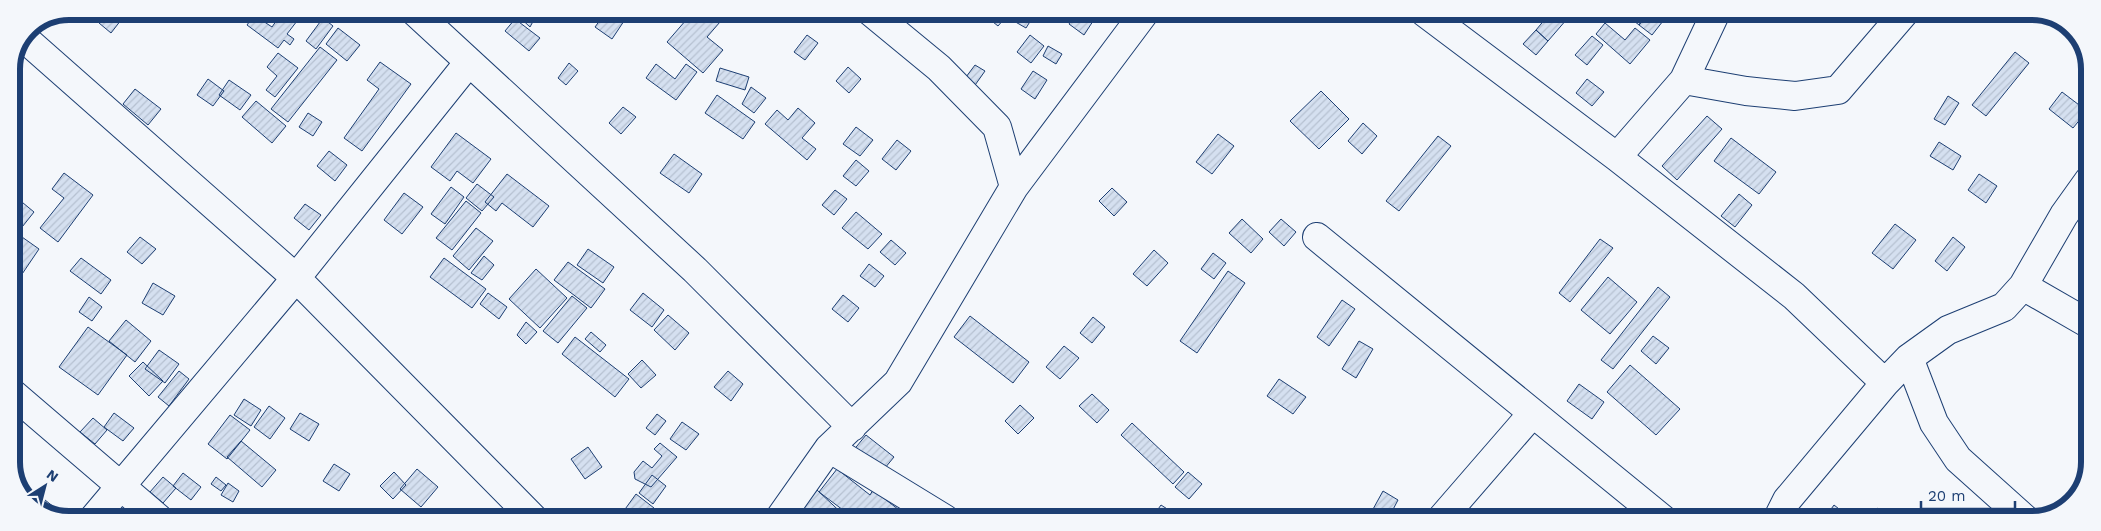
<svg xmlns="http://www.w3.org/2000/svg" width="2101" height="531" font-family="'Work Sans',sans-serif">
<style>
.building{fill:url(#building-hatch);stroke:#1d3f73}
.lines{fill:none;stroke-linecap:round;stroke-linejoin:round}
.street-casing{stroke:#1d3f73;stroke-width:30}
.street{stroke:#f4f7fb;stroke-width:28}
.rim{fill:none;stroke:#1d3f73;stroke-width:6}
</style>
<defs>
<pattern id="building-hatch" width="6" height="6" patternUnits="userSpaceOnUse" patternTransform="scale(1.25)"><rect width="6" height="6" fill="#d5e0f0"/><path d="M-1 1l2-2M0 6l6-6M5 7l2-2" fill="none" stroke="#b6c1d1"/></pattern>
</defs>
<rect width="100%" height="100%" fill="#f4f7fb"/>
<path class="building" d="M 108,11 L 128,11 L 111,33 L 99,23 Z
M 234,11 L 250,11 L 244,19 Z
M 283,11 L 297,21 L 287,34 L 294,39 L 290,45 L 284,40 L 278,48 L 247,25 L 254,15 L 272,27 Z
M 517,12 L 531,12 L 536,16 L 530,27 L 515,13 Z
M 606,12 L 610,12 L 624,21 L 612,39 L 595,27 Z
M 676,12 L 690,12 L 685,18 Z
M 693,12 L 708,12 L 720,22 L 707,37 L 723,50 L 703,73 L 667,42 Z
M 898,12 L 915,12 L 902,28 L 892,20 Z
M 985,12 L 1010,12 L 998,26 L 983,14 Z
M 1017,12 L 1036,12 L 1026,28 L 1012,20 Z
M 1077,12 L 1085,12 L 1095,18 L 1084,35 L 1069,24 Z
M 1551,12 L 1559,12 L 1567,19 L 1548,41 L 1536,30 Z
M 1623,12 L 1648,12 L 1639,25 Z
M 1648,12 L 1663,21 L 1652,35 L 1639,25 Z
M 323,18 L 333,26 L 316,49 L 306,41 Z
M 515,19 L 540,38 L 529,51 L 505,31 Z
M 1605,23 L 1625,40 L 1635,28 L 1650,40 L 1630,64 L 1596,34 Z
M 338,28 L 360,45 L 347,61 L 326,44 Z
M 1536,30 L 1548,41 L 1536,55 L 1523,44 Z
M 807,35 L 818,43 L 805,60 L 794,52 Z
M 1030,35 L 1044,46 L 1031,63 L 1017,52 Z
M 1592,36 L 1603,45 L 1587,65 L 1575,55 Z
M 1048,46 L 1062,54 L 1056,64 L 1043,56 Z
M 320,47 L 337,60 L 288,122 L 271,109 Z
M 2015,52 L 2029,63 L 1986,116 L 1972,105 Z
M 278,53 L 298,68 L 275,97 L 266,90 L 277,76 L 267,67 Z
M 380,62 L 411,84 L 362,151 L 344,138 L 379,89 L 367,80 Z
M 569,63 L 578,71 L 566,85 L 558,78 Z
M 656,64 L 675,79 L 686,64 L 697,72 L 676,100 L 646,78 Z
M 975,65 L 985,71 L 973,88 L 963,81 Z
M 848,67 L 861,79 L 849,93 L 836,81 Z
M 720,68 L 749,77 L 745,90 L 716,81 Z
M 1033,71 L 1047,80 L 1035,99 L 1021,89 Z
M 208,79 L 224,91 L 213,106 L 197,95 Z
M 1587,79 L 1604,92 L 1592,106 L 1576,93 Z
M 229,80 L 251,95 L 240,110 L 219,95 Z
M 751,87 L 766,98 L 754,113 L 742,104 Z
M 135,89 L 161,109 L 148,125 L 123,104 Z
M 1321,91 L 1349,119 L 1319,149 L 1290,121 Z
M 2062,92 L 2087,111 L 2073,128 L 2049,109 Z
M 717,95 L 755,122 L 743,139 L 705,113 Z
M 1948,96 L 1959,103 L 1945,125 L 1934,119 Z
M 256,101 L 286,126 L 272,143 L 242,117 Z
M 623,107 L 636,117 L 621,134 L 609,123 Z
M 798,108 L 815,123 L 802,138 L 816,149 L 807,160 L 765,124 L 777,110 L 788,120 Z
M 308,113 L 322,122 L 313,136 L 299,127 Z
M 1707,116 L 1722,129 L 1677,180 L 1662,166 Z
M 1363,123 L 1377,136 L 1362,154 L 1348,141 Z
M 856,127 L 873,140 L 860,156 L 843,144 Z
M 11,129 L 18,135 L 11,143 Z
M 456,133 L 491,159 L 473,183 L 457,171 L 450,181 L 431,167 Z
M 1218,134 L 1234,146 L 1212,174 L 1196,162 Z
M 1438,136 L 1451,146 L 1399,211 L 1386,201 Z
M 1731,138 L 1776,172 L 1759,194 L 1714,161 Z
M 897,140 L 911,151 L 896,170 L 882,159 Z
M 1939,142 L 1961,156 L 1953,170 L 1930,156 Z
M 329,151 L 347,165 L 335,181 L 317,166 Z
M 674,154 L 702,174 L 689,193 L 660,173 Z
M 856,160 L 869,171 L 856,186 L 843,176 Z
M 64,173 L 93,195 L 58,242 L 40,228 L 64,198 L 52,189 Z
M 507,174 L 549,206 L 533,227 L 502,203 L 496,211 L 485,202 Z
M 1979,174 L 1997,186 L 1986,203 L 1968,190 Z
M 477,184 L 494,197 L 482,211 L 466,198 Z
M 451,187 L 464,197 L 445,224 L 431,214 Z
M 1112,188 L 1127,202 L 1114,216 L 1099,201 Z
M 835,190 L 847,199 L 834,215 L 822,205 Z
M 11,193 L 34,212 L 11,241 Z
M 404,193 L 423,207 L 402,234 L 384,220 Z
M 1739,194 L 1752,205 L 1735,227 L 1721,216 Z
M 466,201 L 481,213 L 452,250 L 436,238 Z
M 305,204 L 321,215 L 309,230 L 294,218 Z
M 856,212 L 882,234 L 868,249 L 842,228 Z
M 1242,219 L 1263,239 L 1251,253 L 1229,233 Z
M 1281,219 L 1296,232 L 1284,246 L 1269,232 Z
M 1895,224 L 1916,240 L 1893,269 L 1872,253 Z
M 476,228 L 493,241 L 469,270 L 453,256 Z
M 22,237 L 39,249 L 14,286 L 12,284 L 11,252 Z
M 140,237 L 156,249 L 142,264 L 127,252 Z
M 1953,237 L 1965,247 L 1947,271 L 1935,261 Z
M 1600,239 L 1613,248 L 1570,302 L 1559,293 Z
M 891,240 L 906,253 L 895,265 L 880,252 Z
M 588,249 L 614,267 L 603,283 L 577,265 Z
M 1154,250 L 1168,263 L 1147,286 L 1133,274 Z
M 1213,253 L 1226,263 L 1214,279 L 1201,269 Z
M 484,256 L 494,265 L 482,280 L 471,273 Z
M 81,258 L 111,280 L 101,294 L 70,271 Z
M 444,258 L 486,289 L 472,308 L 430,277 Z
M 568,262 L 605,289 L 591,308 L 554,280 Z
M 869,264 L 884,276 L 875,287 L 860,276 Z
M 536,269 L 567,298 L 540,328 L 509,299 Z
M 1228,271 L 1245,283 L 1197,353 L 1180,341 Z
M 1608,277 L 1637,302 L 1610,334 L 1581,310 Z
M 153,283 L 175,296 L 163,315 L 142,303 Z
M 1658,287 L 1670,297 L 1613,369 L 1601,360 Z
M 488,293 L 507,307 L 499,319 L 480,304 Z
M 643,293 L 664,310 L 652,327 L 630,310 Z
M 843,295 L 859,308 L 848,322 L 832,309 Z
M 572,296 L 587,308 L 558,343 L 543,331 Z
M 89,297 L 102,307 L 92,321 L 79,312 Z
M 1342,300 L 1355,309 L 1329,346 L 1317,337 Z
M 668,315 L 689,333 L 675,350 L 654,330 Z
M 970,316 L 1029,362 L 1013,383 L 954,337 Z
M 1093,317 L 1105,327 L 1092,343 L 1080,333 Z
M 126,320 L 151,341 L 135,362 L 109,341 Z
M 526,322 L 537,332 L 526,344 L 517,335 Z
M 88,327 L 127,355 L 98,395 L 59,367 Z
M 591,332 L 606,345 L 600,352 L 585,339 Z
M 1653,336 L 1669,348 L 1656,364 L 1641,351 Z
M 575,337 L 629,379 L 615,397 L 562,354 Z
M 1359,341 L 1373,349 L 1356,378 L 1342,369 Z
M 1064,346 L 1079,358 L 1060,379 L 1046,367 Z
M 159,350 L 179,364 L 165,383 L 145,369 Z
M 642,360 L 656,375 L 641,388 L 628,374 Z
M 143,362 L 163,381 L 149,396 L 129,376 Z
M 1630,365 L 1680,409 L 1656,435 L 1607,392 Z
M 179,371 L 189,379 L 169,406 L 158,397 Z
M 728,371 L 743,384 L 731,401 L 714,387 Z
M 1279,379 L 1306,397 L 1293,414 L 1267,396 Z
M 1579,384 L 1604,402 L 1592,419 L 1567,401 Z
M 1092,394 L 1109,410 L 1097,423 L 1079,406 Z
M 244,399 L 261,410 L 251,426 L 234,415 Z
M 1020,405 L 1034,418 L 1018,434 L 1005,421 Z
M 269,406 L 285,418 L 270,439 L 254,427 Z
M 114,413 L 134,428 L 123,441 L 104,427 Z
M 300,413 L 319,424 L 309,441 L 290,429 Z
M 657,414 L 666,421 L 655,435 L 646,428 Z
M 230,415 L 250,430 L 227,459 L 208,444 Z
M 93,418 L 107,430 L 95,444 L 80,432 Z
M 682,422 L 699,434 L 686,450 L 670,439 Z
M 1132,423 L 1184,472 L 1173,484 L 1121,435 Z
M 866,435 L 894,457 L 871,485 L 843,463 Z
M 241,441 L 276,470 L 262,487 L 227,457 Z
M 660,443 L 677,457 L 651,487 L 635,479 L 634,472 L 643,461 L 652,468 L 662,456 L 654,449 Z
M 588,447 L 602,467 L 585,479 L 571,459 Z
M 334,464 L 350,474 L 339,491 L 323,481 Z
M 417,469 L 438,487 L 421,507 L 400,489 Z
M 837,469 L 870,495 L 873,490 L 911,519 L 855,519 L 819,492 Z
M 394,472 L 406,485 L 393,499 L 380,486 Z
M 1188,472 L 1202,484 L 1189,499 L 1175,487 Z
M 183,473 L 201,487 L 191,500 L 173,486 Z
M 652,475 L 666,486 L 653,504 L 639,493 Z
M 163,477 L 176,488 L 163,503 L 150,492 Z
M 216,477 L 226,485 L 221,491 L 211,484 Z
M 228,483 L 239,491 L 233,502 L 221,495 Z
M 817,490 L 848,519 L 805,519 L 797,511 Z
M 1383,491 L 1398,500 L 1388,519 L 1372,511 Z
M 636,494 L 654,508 L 646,519 L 632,519 L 623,512 Z
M 40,496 L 64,515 L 61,519 L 34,505 Z
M 1161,505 L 1183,519 L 1151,519 Z
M 1834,505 L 1853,520 L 1823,520 Z
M 1877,508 L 1890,518 L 1889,520 L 1868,520 Z
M 376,509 L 385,519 L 367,519 Z"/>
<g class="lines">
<g class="street-casing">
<path id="street" d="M 414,11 L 695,270 L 852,427
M 871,12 L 939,68 L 997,127 L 1014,187
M 1424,12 L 1617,157 L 1794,296 L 1885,383
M 24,38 L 296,278 L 534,519
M 1684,80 L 1746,91 L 1795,96 L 1838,90 L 1905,12
M 1617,157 L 1684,80 L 1716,12
M 1317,237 L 1664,520
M 2023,286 L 2089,324
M 1909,358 L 1934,423 L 1958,459 L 2026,520
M 12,393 L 159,519
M 829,448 L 945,519
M 93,519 L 296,278 L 469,62
M 779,519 L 829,448 L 898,382 L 1014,187 L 1145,12
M 1441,519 L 1532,414
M 1777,520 L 1787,500 L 1885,383 L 1909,358 L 1948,330 L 2004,307 L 2023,286 L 2064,215 L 2089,180"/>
</g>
<use href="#street" class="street"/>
</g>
<path d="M0 0H2101V531H0ZM69 20H2032A49 49 0 0 1 2081 69V462A49 49 0 0 1 2032 511H69A49 49 0 0 1 20 462V69A49 49 0 0 1 69 20Z" fill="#f4f7fb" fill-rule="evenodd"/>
<path class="rim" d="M69 20H2032A49 49 0 0 1 2081 69V462A49 49 0 0 1 2032 511H69A49 49 0 0 1 20 462V69A49 49 0 0 1 69 20Z"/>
<g transform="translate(45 486) rotate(36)" stroke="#f4f7fb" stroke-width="4" paint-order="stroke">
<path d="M0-4L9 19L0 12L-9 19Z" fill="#1d3f73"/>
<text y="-8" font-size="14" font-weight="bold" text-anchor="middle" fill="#1d3f73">N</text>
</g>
<path d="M1921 501v8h94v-8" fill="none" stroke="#1d3f73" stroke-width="2.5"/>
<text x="1928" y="501" font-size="15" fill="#1d3f73" stroke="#f4f7fb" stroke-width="4" paint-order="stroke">20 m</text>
</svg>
